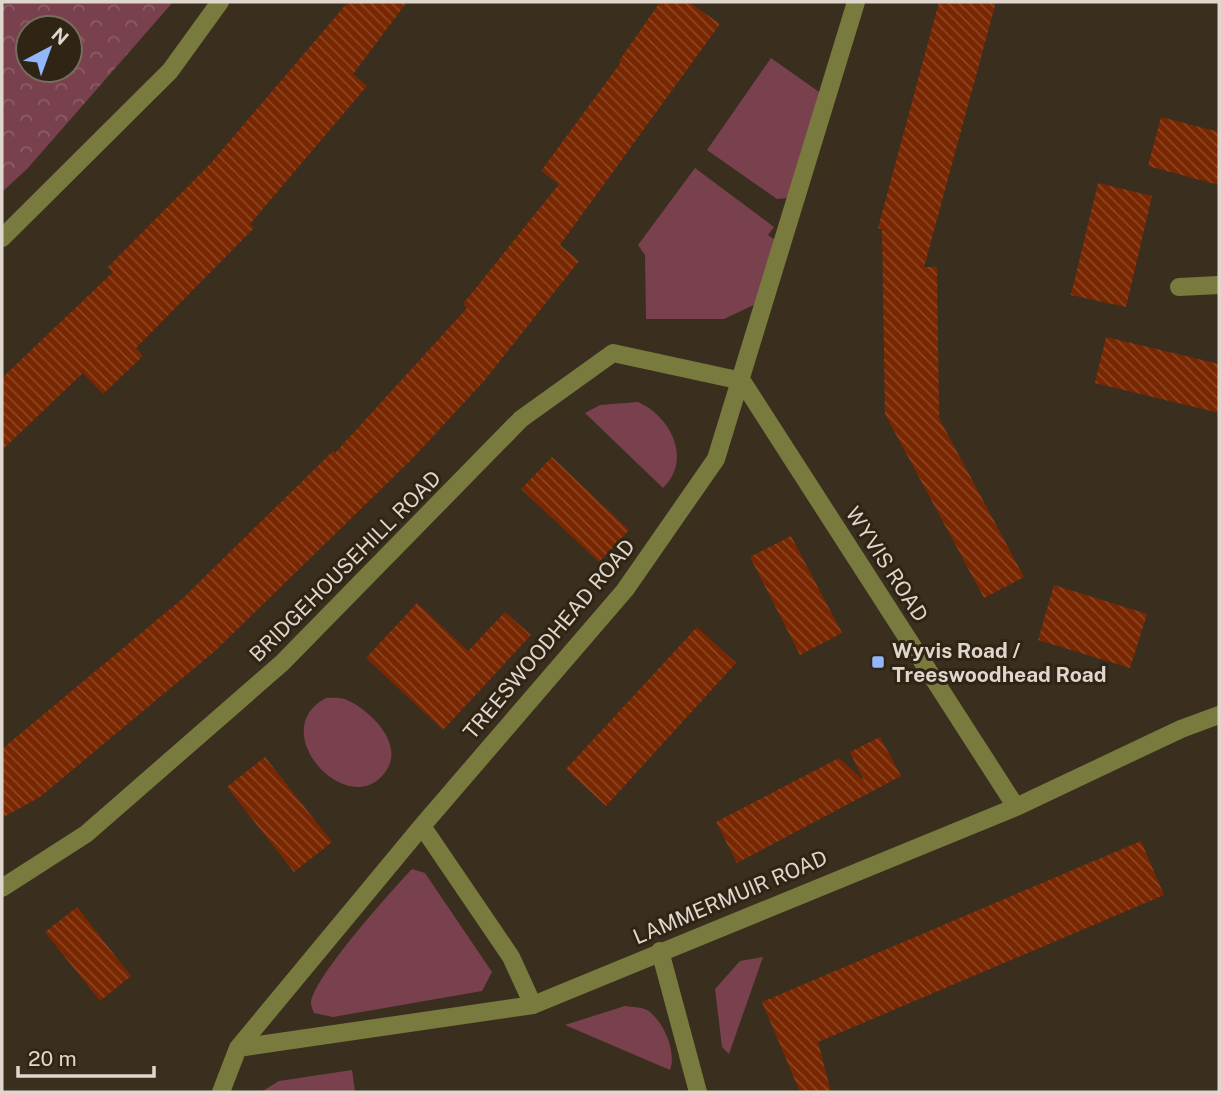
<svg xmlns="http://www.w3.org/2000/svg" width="1221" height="1094" font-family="'Public Sans',sans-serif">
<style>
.grass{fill:#79414e}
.park{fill:url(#park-crowns);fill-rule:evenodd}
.building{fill:url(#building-back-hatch)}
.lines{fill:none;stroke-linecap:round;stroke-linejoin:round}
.minor{stroke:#797a3e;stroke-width:18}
.poi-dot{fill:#93b7fd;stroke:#302515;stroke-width:2.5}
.labels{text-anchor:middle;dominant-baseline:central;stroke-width:6;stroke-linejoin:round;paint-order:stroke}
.street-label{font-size:21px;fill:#dfd7cd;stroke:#302515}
.poi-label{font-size:21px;font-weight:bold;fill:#dfd7cd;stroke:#302515;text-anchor:start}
</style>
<defs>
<pattern id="park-crowns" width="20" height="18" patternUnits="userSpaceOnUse" patternTransform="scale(1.75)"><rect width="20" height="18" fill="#79414e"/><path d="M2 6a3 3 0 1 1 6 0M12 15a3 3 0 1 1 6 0" fill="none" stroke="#8c5c66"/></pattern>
<pattern id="building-back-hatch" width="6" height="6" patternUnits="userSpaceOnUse" patternTransform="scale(1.75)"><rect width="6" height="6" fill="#792701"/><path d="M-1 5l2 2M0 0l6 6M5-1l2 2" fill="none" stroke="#8c4625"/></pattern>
</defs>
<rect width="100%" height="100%" fill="#3a2e1f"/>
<path class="grass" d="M 771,58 L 822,94 L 797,186 L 786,198 L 777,199 L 707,150 Z
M 695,168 L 774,227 L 768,235 L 781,244 L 762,301 L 724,319 L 646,319 L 645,255 L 638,245 Z
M 638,402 C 670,416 693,459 663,488 L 585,413 L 600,405 Z
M 326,698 C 333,698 340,697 347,700 C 370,710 405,744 386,771 C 350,824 263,731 326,698 Z
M 412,869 L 425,873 L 492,972 L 482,991 L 333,1017 L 314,1013 C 313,1010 311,1007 311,1003 C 312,979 393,889 412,869 Z
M 763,957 L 729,1054 L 722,1047 L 715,989 L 740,961 Z
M 625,1006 C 632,1007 641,1007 647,1010 C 663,1020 677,1051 670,1070 L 565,1025 Z
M 352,1070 L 355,1092 L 261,1092 L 279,1081 Z"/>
<path class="park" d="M 2,2 L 173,2 L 27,169 L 2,192 ZM 28,28 L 70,28 L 70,70 L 28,70 Z"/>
<path class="building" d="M 348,2 L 407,2 L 353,74 L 367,86 L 250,224 L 254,228 L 136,348 L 143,356 L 103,394 L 83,373 L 2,450 L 2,378 L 113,272 L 108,267 L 211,163 Z
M 660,2 L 689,2 L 720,24 L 560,245 L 579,261 L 484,381 L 412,459 L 215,651 L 40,797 L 2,818 L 2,749 L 182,599 L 333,451 L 335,453 L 467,308 L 463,304 L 559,184 L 541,171 L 621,62 L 619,61 Z
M 939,2 L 996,2 L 924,267 L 937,267 L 939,418 L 1024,577 L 984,598 L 885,414 L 882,229 L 878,228 Z
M 1161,117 L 1219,132 L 1219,185 L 1148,166 Z
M 1098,183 L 1152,196 L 1126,307 L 1071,295 Z
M 1106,337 L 1219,364 L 1219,413 L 1095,383 Z
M 552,457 L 629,530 L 599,562 L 521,489 Z
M 791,536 L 842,633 L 800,655 L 750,557 Z
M 1054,585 L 1147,614 L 1130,668 L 1038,640 Z
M 417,603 L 468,651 L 505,612 L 531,635 L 443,730 L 366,658 Z
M 697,627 L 736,663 L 606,806 L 566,769 Z
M 880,737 L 901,776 L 737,863 L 716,822 L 839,758 L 864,781 L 850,752 Z
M 265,757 L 332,842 L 294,872 L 227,787 Z
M 1141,841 L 1164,895 L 818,1042 L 831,1092 L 800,1092 L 762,1002 Z
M 77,907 L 131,976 L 100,1001 L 45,932 Z"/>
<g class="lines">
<path class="minor" d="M 2,238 L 170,71 L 220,2
M 1179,287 L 1219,285
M 422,826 L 511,957 L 533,1005
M 2,888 L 86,834 L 282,663 L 521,419 L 613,353 L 742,381 L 1016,807
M 660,951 L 698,1092
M 238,1048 L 533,1005 L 1016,807 L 1181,729 L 1219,715
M 221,1092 L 238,1048 L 422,826 L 625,590 L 716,459 L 856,2"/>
</g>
<rect class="poi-dot" x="871" y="655" width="14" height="14" rx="3.5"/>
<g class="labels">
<g class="street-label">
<text transform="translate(887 564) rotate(57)">WYVIS ROAD</text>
<text transform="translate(345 566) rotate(-45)">BRIDGEHOUSEHILL ROAD</text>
<text transform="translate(549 639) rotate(-50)">TREESWOODHEAD ROAD</text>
<text transform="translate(730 897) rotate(-23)">LAMMERMUIR ROAD</text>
</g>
<g class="poi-label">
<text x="892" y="650">Wyvis Road /<tspan x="892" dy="24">Treeswoodhead Road</tspan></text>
</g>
</g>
<rect width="1221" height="1094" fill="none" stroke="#dfd7cd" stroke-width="7"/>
<g transform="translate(49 49) rotate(41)"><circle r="33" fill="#302515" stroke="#766c5f" stroke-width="2"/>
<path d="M0-5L12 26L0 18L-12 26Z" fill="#93b7fd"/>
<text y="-10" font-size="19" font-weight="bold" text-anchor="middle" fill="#dfd7cd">N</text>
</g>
<path d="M18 1066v10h136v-10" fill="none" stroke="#dfd7cd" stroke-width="3.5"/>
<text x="28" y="1066" font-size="21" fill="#dfd7cd" stroke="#302515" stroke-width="5" paint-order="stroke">20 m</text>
</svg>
